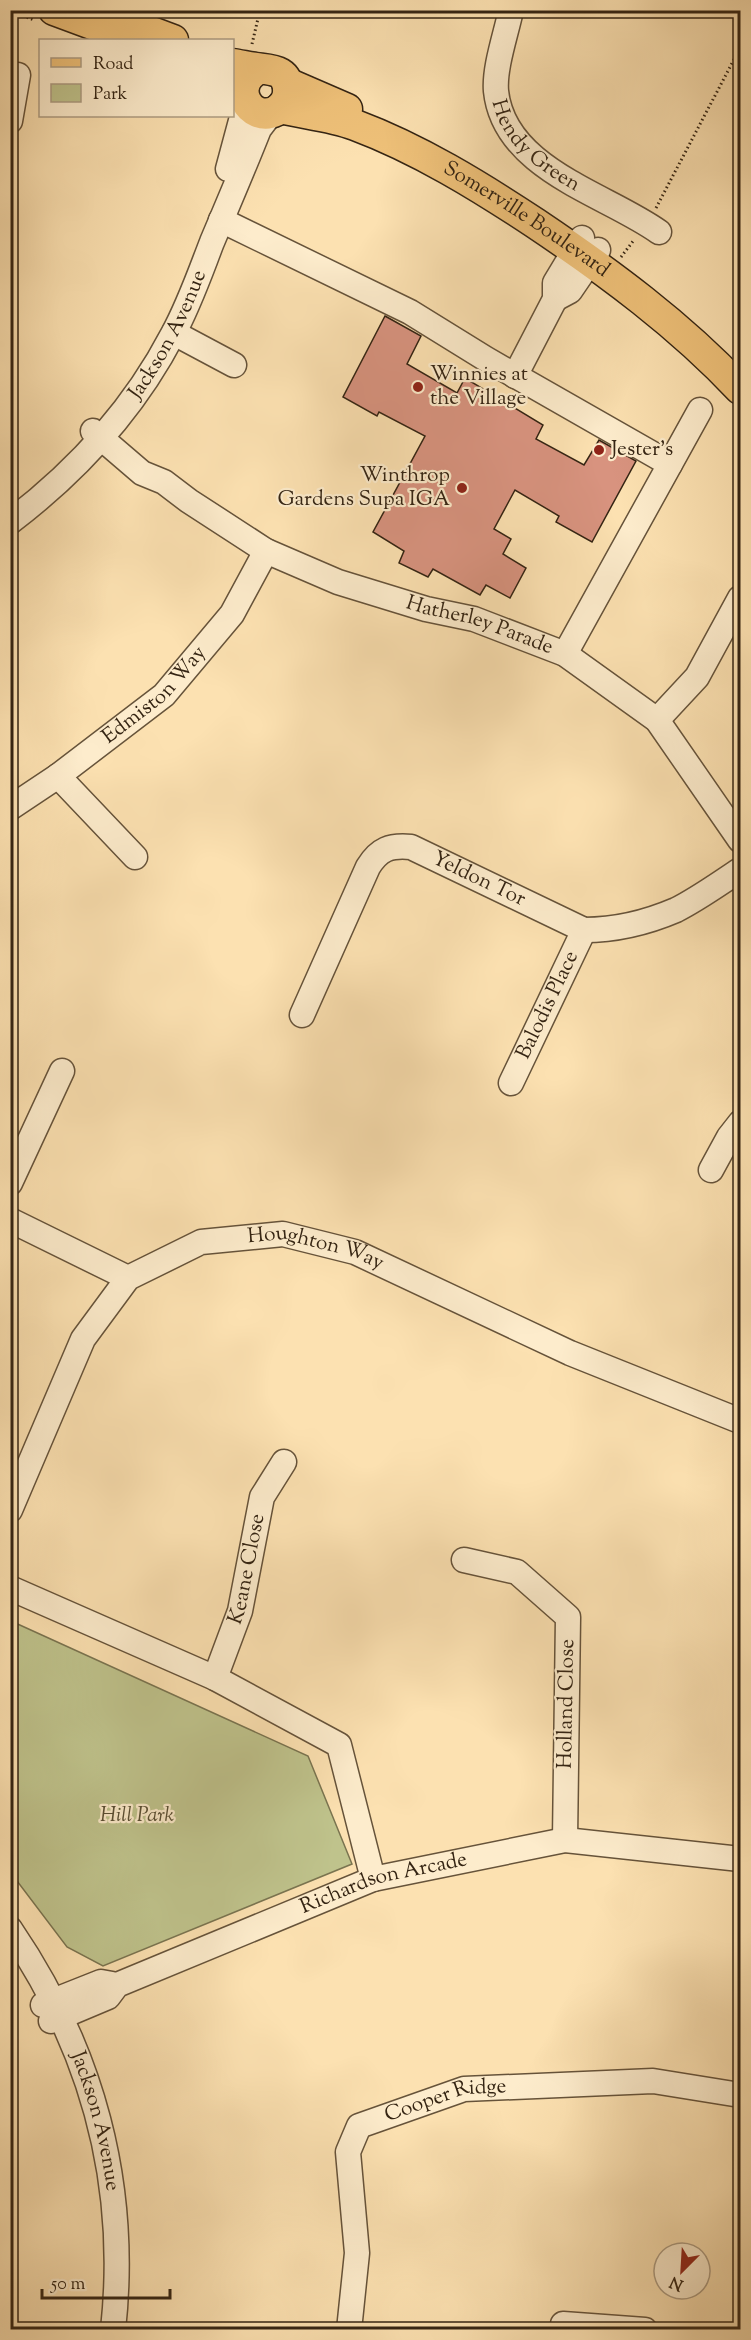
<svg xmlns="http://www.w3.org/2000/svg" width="751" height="2340" font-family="'Sorts Mill Goudy',serif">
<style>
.green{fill:#bfc38c;stroke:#7a7450;stroke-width:1.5}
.building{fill:#d8937f;stroke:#342413;stroke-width:1.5}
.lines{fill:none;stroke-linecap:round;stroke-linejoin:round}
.minor-casing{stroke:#66533a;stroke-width:27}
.major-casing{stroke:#342413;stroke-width:33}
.path{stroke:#342413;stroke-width:3;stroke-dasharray:1.5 3;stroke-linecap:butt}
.minor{stroke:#fdeccc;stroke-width:24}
.major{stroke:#eec078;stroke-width:30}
.poi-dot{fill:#8f2418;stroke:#fdeccc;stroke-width:2}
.labels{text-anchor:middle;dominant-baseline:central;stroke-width:4.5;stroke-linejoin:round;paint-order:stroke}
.street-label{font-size:21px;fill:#342413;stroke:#fdeccc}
.poi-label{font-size:21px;fill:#342413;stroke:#fdeccc;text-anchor:start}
.park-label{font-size:21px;font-style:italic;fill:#574c31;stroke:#fdeccc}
</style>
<rect width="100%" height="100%" fill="#fce1b1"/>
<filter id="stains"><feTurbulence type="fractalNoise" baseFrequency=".00333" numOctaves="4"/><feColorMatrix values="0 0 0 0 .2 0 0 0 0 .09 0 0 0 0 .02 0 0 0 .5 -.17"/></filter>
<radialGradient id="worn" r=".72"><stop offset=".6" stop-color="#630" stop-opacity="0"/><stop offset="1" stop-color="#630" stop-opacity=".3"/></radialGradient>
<path class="green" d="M 11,1621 L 308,1756 L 352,1864 L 103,1966 L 67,1947 L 11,1873 Z"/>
<path class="building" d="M 385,316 L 421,336 L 407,364 L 457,393 L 465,378 L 543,425 L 536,439 L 584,465 L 599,440 L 636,461 L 592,542 L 556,522 L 559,516 L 515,490 L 494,529 L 511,539 L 503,554 L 526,568 L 510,598 L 486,585 L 480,595 L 433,569 L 428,577 L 399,563 L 404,551 L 373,532 L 425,436 L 379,412 L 377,416 L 343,397 Z"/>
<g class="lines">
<g class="minor-casing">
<g id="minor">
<path id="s1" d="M 511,10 C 506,34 494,68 496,91 C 504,169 606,194 659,232"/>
<path d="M 10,121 L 18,75"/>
<path d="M 228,169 L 246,102"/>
<path d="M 221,220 L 410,312 L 486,359 L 670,464"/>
<path d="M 555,299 L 570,291 L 598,250"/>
<path d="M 174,333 L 234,365"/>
<path d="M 515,376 L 555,299 L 555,283 L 582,238"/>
<path id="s2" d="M 93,431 L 142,473 L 164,482 L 189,501 L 266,551 L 338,582 L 426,609 L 474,619 L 565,654 L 657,720 L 740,840"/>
<path id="s3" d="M 10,522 C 77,471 134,409 173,334 C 189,305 200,273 212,242 C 228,204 244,167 259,129 L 272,112"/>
<path d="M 565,654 L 700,410"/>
<path d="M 657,720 L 697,677 L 740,598"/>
<path d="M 58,776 L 135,857"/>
<path id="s4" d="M 10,808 L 58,776 L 164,695 L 232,614 L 266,551"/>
<path id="s5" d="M 302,1015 L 368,867 C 379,849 390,845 411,847 L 584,930 C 615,930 648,922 676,910 C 698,899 720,883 740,870"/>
<path id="s6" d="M 511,1083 L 584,930"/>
<path d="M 711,1170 L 729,1137 L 740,1123"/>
<path d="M 10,1183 L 62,1071"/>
<path d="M 10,1220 L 128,1278"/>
<path id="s7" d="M 10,1510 L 83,1339 L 128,1278 L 201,1242 L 283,1234 L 355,1252 L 570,1353 L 740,1421"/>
<path d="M 464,1560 L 517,1572 L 568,1617 L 565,1840"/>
<path d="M 10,1588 L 215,1678 L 339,1745 L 373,1879"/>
<path id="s8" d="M 215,1678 L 240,1611 L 262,1497 L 284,1462"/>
<path id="s9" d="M 10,1929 C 92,2049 129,2184 113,2330"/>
<path d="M 43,2005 L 101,1982 L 112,1984"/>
<path id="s10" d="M 51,2021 L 108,1997 L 117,1985 L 373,1879 L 565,1840 L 740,1859"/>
<path d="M 563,2324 L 645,2330"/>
<path id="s11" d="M 349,2330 L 357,2253 L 348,2152 L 359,2126 L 464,2089 L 653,2081 L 740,2095"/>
</g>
</g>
<g class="major-casing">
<g id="major">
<path d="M 54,10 L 135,40"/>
<path d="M 117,19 L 173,40"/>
<path d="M 232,64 C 240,65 248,67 256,68 C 271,70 289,69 288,92 C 288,99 283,107 276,111 C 249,124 228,84 259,69"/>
<path d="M 287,83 L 347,109"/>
<path id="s12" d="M 280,108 C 305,114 331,116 355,125 C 419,149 479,186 535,223 C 608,272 680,325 740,389"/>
</g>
</g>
<path class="path" d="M 10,11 L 34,20
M 252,44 L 260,10
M 656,208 L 740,48
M 621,257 L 634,240"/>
<use href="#minor" class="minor"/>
<use href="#major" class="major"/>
</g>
<g class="poi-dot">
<circle cx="418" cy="387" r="6"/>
<circle cx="599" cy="450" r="6"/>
<circle cx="462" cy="488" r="6"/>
</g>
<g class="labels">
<g class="street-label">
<text stroke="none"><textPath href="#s1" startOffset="153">Hendy Green</textPath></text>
<text stroke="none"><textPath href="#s12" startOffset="273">Somerville Boulevard</textPath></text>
<text stroke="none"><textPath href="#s3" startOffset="248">Jackson Avenue</textPath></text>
<text stroke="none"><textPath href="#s2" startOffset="438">Hatherley Parade</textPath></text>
<text stroke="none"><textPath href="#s4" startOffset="184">Edmiston Way</textPath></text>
<text stroke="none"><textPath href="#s5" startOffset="288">Yeldon Tor</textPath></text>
<text stroke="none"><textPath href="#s6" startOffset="86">Balodis Place</textPath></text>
<text stroke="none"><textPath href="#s7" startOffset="460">Houghton Way</textPath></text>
<text stroke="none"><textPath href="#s8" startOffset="114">Keane Close</textPath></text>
<text transform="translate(567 1704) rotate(-89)">Holland Close</text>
<text stroke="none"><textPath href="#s10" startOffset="363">Richardson Arcade</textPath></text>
<text stroke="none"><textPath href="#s11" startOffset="298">Cooper Ridge</textPath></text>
<text stroke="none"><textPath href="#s9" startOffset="212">Jackson Avenue</textPath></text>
</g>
<g class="poi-label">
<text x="430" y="375">Winnies at<tspan x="430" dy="24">the Village</tspan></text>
<text x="611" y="450">Jester's</text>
<text x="450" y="476" text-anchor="end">Winthrop<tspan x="450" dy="24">Gardens Supa IGA</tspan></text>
</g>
<g class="park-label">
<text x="137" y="1816">Hill Park</text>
</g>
</g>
<rect width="751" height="2340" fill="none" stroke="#fce1b1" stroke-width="36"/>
<rect x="12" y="12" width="727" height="2316" fill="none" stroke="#342413" stroke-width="3"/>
<rect x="18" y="18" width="715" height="2304" fill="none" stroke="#342413" stroke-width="1.5"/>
<rect x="39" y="39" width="195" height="78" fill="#fdeccc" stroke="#ad9c82" stroke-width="1.5"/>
<rect x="51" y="58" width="30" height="9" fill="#eec078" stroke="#ad9c82" stroke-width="1.5"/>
<text x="93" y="69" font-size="18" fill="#342413">Road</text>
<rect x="51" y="84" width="30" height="18" fill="#bfc38c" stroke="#ad9c82" stroke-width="1.5"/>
<text x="93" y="99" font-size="18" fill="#342413">Park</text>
<g transform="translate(682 2271) rotate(204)"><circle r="28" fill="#fdeccc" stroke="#ad9c82" stroke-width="1.5"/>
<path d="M0-4.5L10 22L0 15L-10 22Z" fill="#8f2418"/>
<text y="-9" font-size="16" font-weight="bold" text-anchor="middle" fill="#342413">N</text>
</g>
<path d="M42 2289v9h128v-9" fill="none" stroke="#342413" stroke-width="3"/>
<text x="51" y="2289" font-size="18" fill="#342413" stroke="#fdeccc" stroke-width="4.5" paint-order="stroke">50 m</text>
<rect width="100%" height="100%" filter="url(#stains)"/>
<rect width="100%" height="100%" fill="url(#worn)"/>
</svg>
